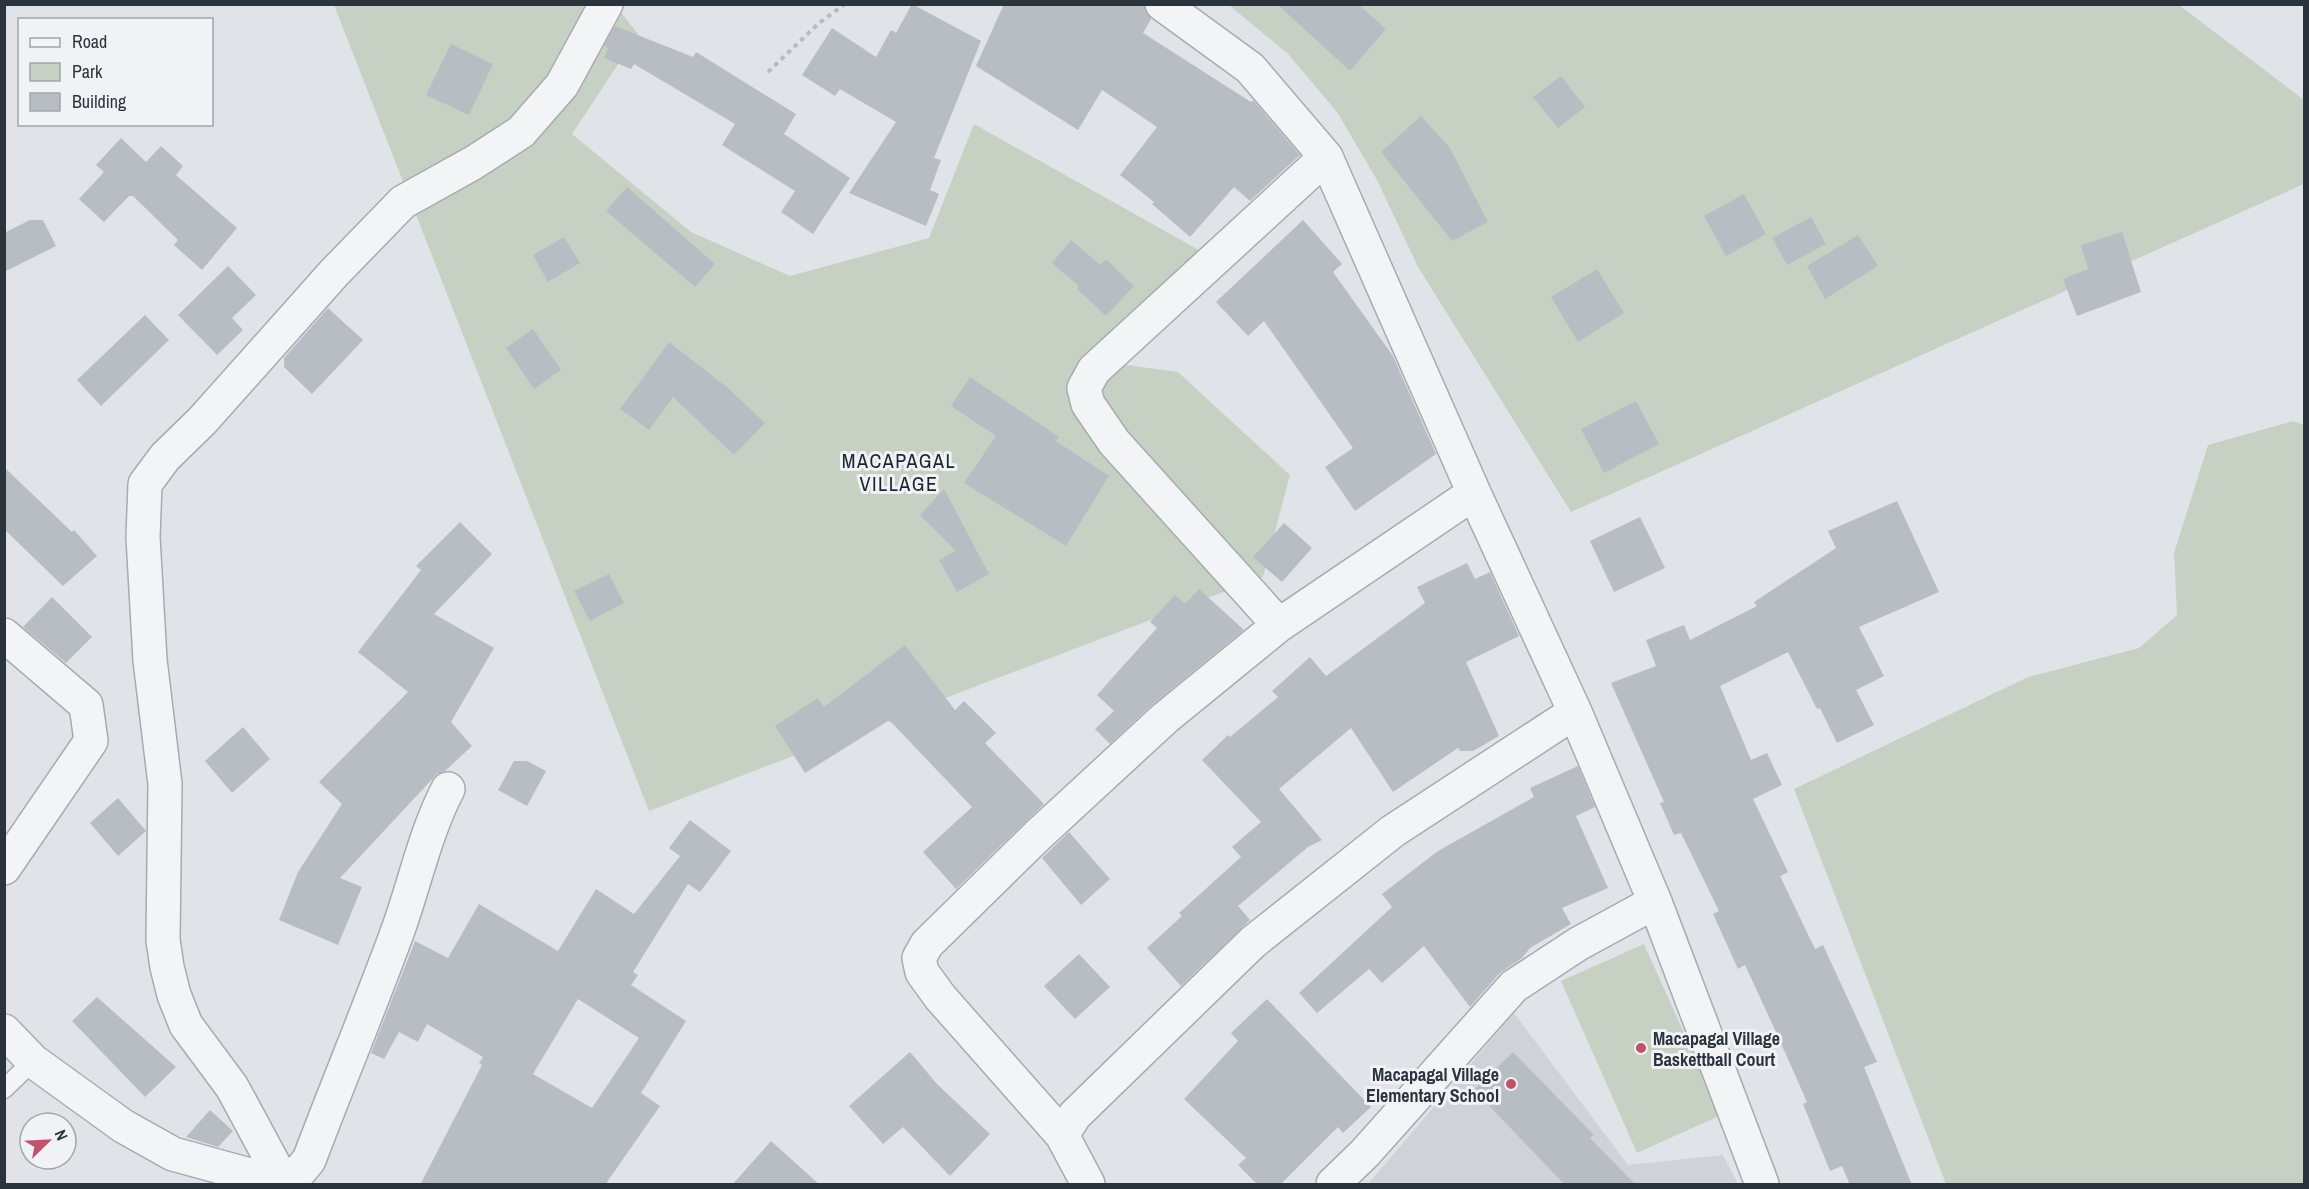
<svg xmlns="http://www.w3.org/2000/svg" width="2309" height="1189" font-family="'Archivo Narrow',sans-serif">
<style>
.built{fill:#cfd3d9}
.green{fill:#c7d1c3}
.building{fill:#b8bdc4;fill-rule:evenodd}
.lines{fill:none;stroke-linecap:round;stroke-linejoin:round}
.lane-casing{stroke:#a6abb1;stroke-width:21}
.street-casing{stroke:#a6abb1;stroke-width:36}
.path{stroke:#b7babe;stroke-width:4;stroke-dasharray:4.5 4.5;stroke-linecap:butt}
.lane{stroke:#f3f4f6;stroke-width:18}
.street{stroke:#f3f4f6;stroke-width:33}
.poi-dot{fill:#bf536a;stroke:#f0f2f5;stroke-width:2}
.labels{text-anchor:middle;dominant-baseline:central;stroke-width:6;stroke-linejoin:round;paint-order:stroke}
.poi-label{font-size:18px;font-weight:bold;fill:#2b333d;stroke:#f0f2f5;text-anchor:start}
.neighbourhood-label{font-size:20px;letter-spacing:1.5px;fill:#1d242e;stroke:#f0f2f5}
</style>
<rect width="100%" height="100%" fill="#e0e4e8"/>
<path class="built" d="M 1514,1013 L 1628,1165 L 1723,1155 L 1738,1184 L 1368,1184 Z"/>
<path class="green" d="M 334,5 L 615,5 L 638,34 L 572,134 L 691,232 L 790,276 L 929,238 L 974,124 L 1206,254 L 1090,360 L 1178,372 L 1290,475 L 1263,577 L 649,811 Z
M 1229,5 L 2179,5 L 2304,100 L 2304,184 L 1571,512 L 1418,267 L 1377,180 L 1337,112 L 1288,54 Z
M 2293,421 L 2304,425 L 2304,1184 L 1946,1184 L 1794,789 L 2028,677 L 2139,648 L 2177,615 L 2174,553 L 2208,445 Z
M 1644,944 L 1721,1115 L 1637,1153 L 1561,981 Z"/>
<path class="building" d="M 912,4 L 981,41 L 934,158 L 941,160 L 930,190 L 939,194 L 926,226 L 849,193 L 896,122 L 840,89 L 835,96 L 802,75 L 832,28 L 876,57 L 891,30 L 896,33 Z
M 1004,4 L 1144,4 L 1151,19 L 1143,33 L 1251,102 L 1253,100 L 1300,155 L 1250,201 L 1234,187 L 1190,237 L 1152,204 L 1154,202 L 1120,175 L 1157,127 L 1102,90 L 1078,130 L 976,66 Z
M 1277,4 L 1358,4 L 1386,29 L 1350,71 Z
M 615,26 L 693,57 L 696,52 L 796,114 L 784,134 L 850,178 L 813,234 L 781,212 L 795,191 L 722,145 L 735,124 L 634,64 L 631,69 L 604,58 L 608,48 L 604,46 Z
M 451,44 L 493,64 L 469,115 L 426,95 Z
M 1561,76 L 1585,107 L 1558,128 L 1533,97 Z
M 1421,116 L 1450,148 L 1488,222 L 1452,241 L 1381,152 Z
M 121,138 L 146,162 L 161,146 L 183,166 L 176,175 L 237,228 L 202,270 L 174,245 L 178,240 L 133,196 L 129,196 L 104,222 L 79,199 L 104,172 L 96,165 Z
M 627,187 L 715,264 L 695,287 L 606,211 Z
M 1744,194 L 1766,234 L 1726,256 L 1704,216 Z
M 1811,217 L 1826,244 L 1787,265 L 1772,238 Z
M 30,220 L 43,220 L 56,246 L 4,272 L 4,233 Z
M 1303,220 L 1342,264 L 1333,272 L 1393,356 L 1436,454 L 1355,511 L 1325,467 L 1353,448 L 1264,321 L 1248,336 L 1216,302 Z
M 2122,232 L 2141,292 L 2077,316 L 2063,279 L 2088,269 L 2081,245 Z
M 1858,235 L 1878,266 L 1825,299 L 1807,266 Z
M 564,237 L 580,263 L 548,282 L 533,255 Z
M 1071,240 L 1100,265 L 1106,259 L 1134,286 L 1106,316 L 1077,289 L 1079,286 L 1052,263 Z
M 228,266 L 256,295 L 232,318 L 243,330 L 217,355 L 178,315 Z
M 1597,269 L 1624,313 L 1578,342 L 1551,297 Z
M 328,308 L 363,340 L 312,394 L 284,367 L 284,358 Z
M 145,315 L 169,340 L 101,406 L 77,380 Z
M 533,329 L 561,370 L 534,389 L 506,348 Z
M 669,342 L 728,388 L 765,423 L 734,455 L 673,397 L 649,430 L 620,409 Z
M 970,377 L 1059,437 L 1056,441 L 1109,476 L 1066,546 L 964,483 L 996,436 L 951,406 Z
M 1636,401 L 1659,444 L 1604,473 L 1581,429 Z
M 4,467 L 72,532 L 74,530 L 97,556 L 63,586 L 4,529 Z
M 944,489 L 989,574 L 957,592 L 939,560 L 956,551 L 920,515 Z
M 1897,501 L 1939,592 L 1859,627 L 1884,676 L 1856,690 L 1874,725 L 1837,743 L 1820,708 L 1817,709 L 1788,652 L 1720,686 L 1751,760 L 1767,753 L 1782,785 L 1753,799 L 1788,872 L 1780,876 L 1815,949 L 1823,945 L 1877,1062 L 1864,1067 L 1912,1185 L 1850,1185 L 1842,1166 L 1830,1171 L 1803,1104 L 1807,1102 L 1776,1032 L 1745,965 L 1738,969 L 1713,914 L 1719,911 L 1681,833 L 1674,835 L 1660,803 L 1664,802 L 1611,683 L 1656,666 L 1646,640 L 1684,625 L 1690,640 L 1757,606 L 1754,602 L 1836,548 L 1828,531 Z
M 1640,517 L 1665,568 L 1614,592 L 1590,541 Z
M 460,522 L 492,554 L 434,614 L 494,648 L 451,722 L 472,746 L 445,771 L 437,774 L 340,878 L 362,887 L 338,945 L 279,920 L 298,872 L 342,804 L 319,782 L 408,692 L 358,652 L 421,570 L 416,566 Z
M 1284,523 L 1312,548 L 1282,582 L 1253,557 Z
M 1467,563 L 1475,579 L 1490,572 L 1519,636 L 1466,662 L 1499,736 L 1473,751 L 1460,751 L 1458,748 L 1393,792 L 1351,728 L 1279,789 L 1322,840 L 1308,847 L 1238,906 L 1250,920 L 1181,986 L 1147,948 L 1182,916 L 1179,913 L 1241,857 L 1232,847 L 1261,822 L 1202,760 L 1228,735 L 1230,737 L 1278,697 L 1272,691 L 1310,657 L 1326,676 L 1425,603 L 1417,587 Z
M 609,574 L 624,603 L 590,621 L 574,591 Z
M 1199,589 L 1244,630 L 1153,704 L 1110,744 L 1095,729 L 1114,711 L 1097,695 L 1157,628 L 1150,622 L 1175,595 L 1185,604 Z
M 52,597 L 92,637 L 66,663 L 23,627 Z
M 905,645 L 955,710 L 964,701 L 996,733 L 985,743 L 1044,804 L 956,889 L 923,852 L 972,807 L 892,723 L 888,721 L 805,773 L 775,726 L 818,698 L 824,707 Z
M 243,727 L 270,759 L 232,793 L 205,761 Z
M 514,761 L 527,761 L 546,771 L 527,806 L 498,790 Z
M 1578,766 L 1595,807 L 1576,816 L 1608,888 L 1562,908 L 1571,924 L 1530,948 L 1522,958 L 1500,973 L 1470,1007 L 1424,946 L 1382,983 L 1369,969 L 1317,1013 L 1299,993 L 1392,907 L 1382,894 L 1438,851 L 1534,797 L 1530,788 Z
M 118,798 L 146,831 L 118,856 L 90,823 Z
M 690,820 L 731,851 L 700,892 L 688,884 L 633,972 L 638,975 L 631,985 L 686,1021 L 641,1093 L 660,1106 L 605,1185 L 420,1185 L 482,1065 L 479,1063 L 483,1057 L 427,1024 L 418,1042 L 399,1032 L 384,1059 L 371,1053 L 415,941 L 448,958 L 479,904 L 558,951 L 596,889 L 634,914 L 680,856 L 669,848 ZM 578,999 L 639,1038 L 592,1108 L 533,1074 Z
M 1069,832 L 1110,879 L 1081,905 L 1042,858 Z
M 1079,954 L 1110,987 L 1075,1019 L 1044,986 Z
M 97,997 L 176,1067 L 145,1097 L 72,1021 Z
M 1267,999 L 1371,1107 L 1343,1133 L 1338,1127 L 1280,1185 L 1258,1185 L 1238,1165 L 1246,1158 L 1184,1099 L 1238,1041 L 1231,1033 Z
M 910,1052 L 937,1084 L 990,1134 L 950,1176 L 903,1127 L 883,1144 L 849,1106 Z
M 1513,1052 L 1594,1135 L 1590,1138 L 1636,1185 L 1565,1185 L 1474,1090 Z
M 210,1110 L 233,1131 L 218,1147 L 186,1137 Z
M 771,1141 L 820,1185 L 732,1185 Z"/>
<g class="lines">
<g class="lane-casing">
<path id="lane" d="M 4,1089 L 33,1061"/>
</g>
<g class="street-casing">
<path id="street" d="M 1162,4 L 1250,68 L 1326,157 L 1474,493 L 1575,712 L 1655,902 L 1762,1184
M 1279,625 L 1114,442 L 1088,404 L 1084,388 L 1094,370 L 1326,157
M 4,635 L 86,705 L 91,741 L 4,868
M 4,1031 L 33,1061 L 123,1126 L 173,1154 L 246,1174 L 280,1176 L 298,1173 L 309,1160 C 338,1083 370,1007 398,930 C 415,883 425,833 448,789
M 1062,1135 L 940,997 L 922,972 L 919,958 L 927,944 L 1037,836 L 1165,718 L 1279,625 L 1474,493
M 280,1176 L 232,1087 L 186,1025 L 174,995 L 167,967 L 163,940 L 165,784 L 150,660 L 143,537 L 145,484 L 165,457 L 202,421 L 334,273 L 403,202 L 473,163 L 521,132 L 562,85 L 606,4
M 1088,1184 L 1062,1135 L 1075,1115 L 1253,942 L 1393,831 L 1575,712
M 1333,1184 L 1365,1153 L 1514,986 L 1578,944 L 1655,902"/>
</g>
<path class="path" d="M 768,72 L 819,23 L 845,4"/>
<use href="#lane" class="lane"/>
<use href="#street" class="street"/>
</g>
<g class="poi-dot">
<circle cx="1641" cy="1048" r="6"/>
<circle cx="1511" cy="1084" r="6"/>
</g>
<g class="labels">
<g class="poi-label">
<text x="1653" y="1038">Macapagal Village<tspan x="1653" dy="21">Baskettball Court</tspan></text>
<text x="1499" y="1074" text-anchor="end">Macapagal Village<tspan x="1499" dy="21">Elementary School</tspan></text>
</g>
<g class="neighbourhood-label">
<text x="899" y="460">MACAPAGAL<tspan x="899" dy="23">VILLAGE</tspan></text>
</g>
</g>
<rect width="2309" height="1189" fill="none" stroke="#2b333d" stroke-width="12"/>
<rect x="18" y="18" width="195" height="108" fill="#f0f2f5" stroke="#a1a6ab" stroke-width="1.5"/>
<rect x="30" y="38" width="30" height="9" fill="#f3f4f6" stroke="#a1a6ab" stroke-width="1.5"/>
<text x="72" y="48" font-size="18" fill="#2b333d">Road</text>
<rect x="30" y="63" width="30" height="18" fill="#c7d1c3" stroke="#a1a6ab" stroke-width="1.5"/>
<text x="72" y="78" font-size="18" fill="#2b333d">Park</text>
<rect x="30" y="93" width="30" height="18" fill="#b8bdc4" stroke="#a1a6ab" stroke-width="1.5"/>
<text x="72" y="108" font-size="18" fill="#2b333d">Building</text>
<g transform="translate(48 1141) rotate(66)"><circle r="28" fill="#f0f2f5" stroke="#a1a6ab" stroke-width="1.5"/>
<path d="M0-4.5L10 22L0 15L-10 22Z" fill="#bf536a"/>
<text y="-9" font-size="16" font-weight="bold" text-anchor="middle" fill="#2b333d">N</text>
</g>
</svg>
